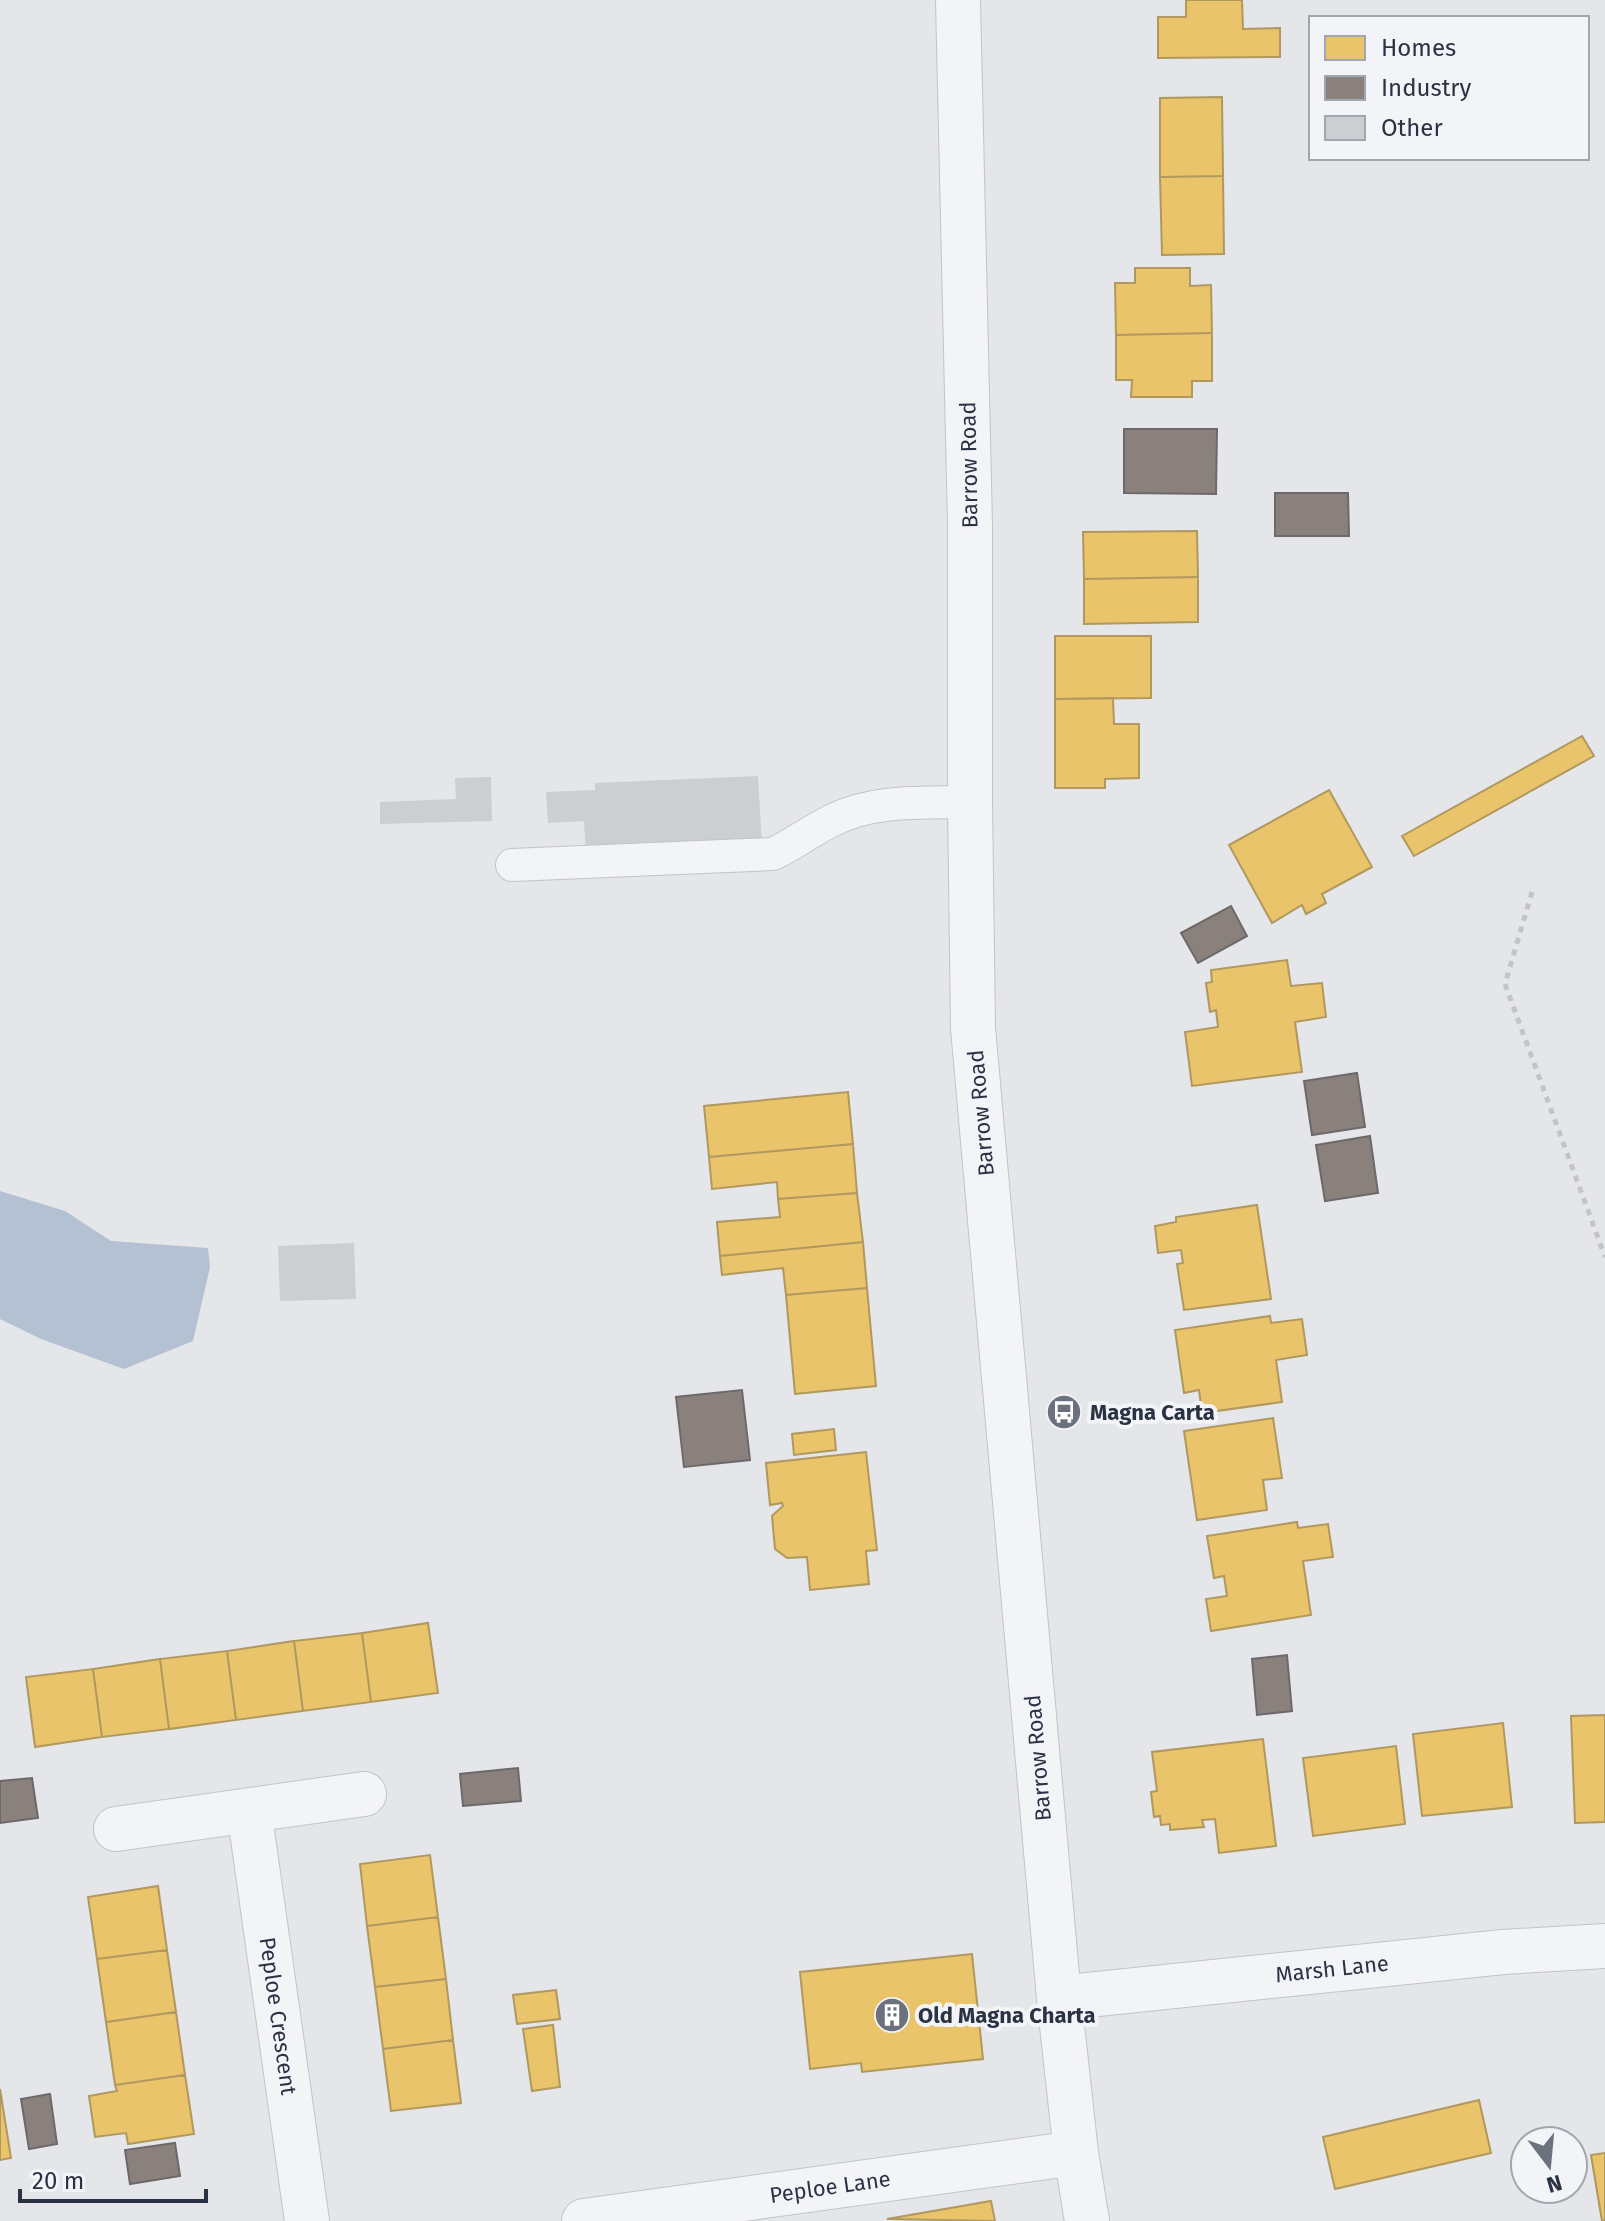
<svg xmlns="http://www.w3.org/2000/svg" width="1605" height="2221" font-family="'Fira Sans',sans-serif">
<style>
.water{fill:#b3c1d3}
.homes{fill:#e9c46a;stroke:#b0985e;stroke-width:2}
.industry{fill:#8a817c;stroke:#6d696b;stroke-width:2}
.building{fill:#ccced1}
.lines{fill:none;stroke-linecap:round;stroke-linejoin:round}
.service-casing{stroke:#c2c4c7;stroke-width:34}
.minor-casing{stroke:#c2c4c7;stroke-width:46}
.path{stroke:#c3c4c9;stroke-width:5;stroke-dasharray:6 6;stroke-linecap:butt}
.service{stroke:#f3f4f6;stroke-width:32}
.minor{stroke:#f3f4f6;stroke-width:44}
.labels{text-anchor:middle;dominant-baseline:central;stroke-width:8;stroke-linejoin:round;paint-order:stroke}
.street-label{font-size:22px;fill:#2a3243;stroke:#f2f4f8}
.poi-label{font-size:22px;font-weight:bold;fill:#2a3243;stroke:#f2f4f8;text-anchor:start}
</style>
<rect width="100%" height="100%" fill="#e4e6e9"/>
<path class="water" d="M 0,1191 L 65,1211 L 111,1241 L 208,1248 L 210,1267 L 193,1341 L 124,1369 L 41,1339 L 0,1319 Z"/>
<path class="homes" d="M 1186,0 L 1242,0 L 1243,29 L 1280,28 L 1280,57 L 1158,58 L 1158,17 L 1186,17 Z
M 1222,97 L 1223,176 L 1160,177 L 1160,98 Z
M 1223,176 L 1224,254 L 1162,255 L 1160,177 Z
M 1135,268 L 1190,268 L 1190,286 L 1211,285 L 1212,333 L 1116,335 L 1115,283 L 1135,283 Z
M 1212,333 L 1212,381 L 1192,381 L 1192,397 L 1131,397 L 1132,380 L 1116,380 L 1116,335 Z
M 1197,531 L 1198,577 L 1084,579 L 1083,532 Z
M 1198,577 L 1198,622 L 1084,624 L 1084,579 Z
M 1055,636 L 1151,636 L 1151,698 L 1055,699 Z
M 1113,698 L 1114,724 L 1139,724 L 1139,778 L 1105,779 L 1105,788 L 1055,788 L 1055,699 Z
M 1582,736 L 1594,756 L 1414,856 L 1402,836 Z
M 1329,790 L 1372,867 L 1322,894 L 1326,903 L 1306,914 L 1302,905 L 1272,923 L 1229,845 Z
M 1287,960 L 1291,986 L 1322,983 L 1326,1017 L 1295,1022 L 1302,1072 L 1192,1086 L 1185,1032 L 1218,1027 L 1216,1010 L 1210,1012 L 1206,983 L 1212,982 L 1211,970 Z
M 848,1092 L 853,1144 L 709,1157 L 704,1106 Z
M 853,1144 L 857,1193 L 778,1199 L 777,1182 L 712,1189 L 709,1157 Z
M 857,1193 L 863,1242 L 720,1256 L 717,1222 L 780,1217 L 778,1199 Z
M 1257,1205 L 1271,1299 L 1184,1310 L 1177,1264 L 1183,1263 L 1181,1250 L 1158,1253 L 1155,1226 L 1176,1222 L 1176,1217 Z
M 863,1242 L 867,1288 L 786,1295 L 783,1268 L 722,1275 L 720,1256 Z
M 867,1288 L 876,1386 L 795,1394 L 786,1295 Z
M 1270,1316 L 1271,1323 L 1302,1319 L 1307,1355 L 1276,1360 L 1282,1402 L 1202,1413 L 1199,1390 L 1184,1393 L 1175,1330 Z
M 1273,1418 L 1282,1478 L 1263,1480 L 1267,1510 L 1197,1520 L 1184,1431 Z
M 834,1429 L 836,1450 L 794,1455 L 792,1434 Z
M 866,1452 L 877,1550 L 866,1551 L 869,1584 L 810,1590 L 807,1557 L 787,1558 L 775,1549 L 772,1516 L 783,1506 L 782,1503 L 770,1505 L 766,1463 Z
M 1297,1522 L 1298,1528 L 1328,1524 L 1333,1557 L 1303,1561 L 1311,1615 L 1211,1631 L 1206,1599 L 1227,1596 L 1224,1576 L 1214,1578 L 1207,1536 Z
M 428,1623 L 438,1693 L 371,1702 L 362,1633 Z
M 362,1633 L 371,1702 L 303,1711 L 294,1641 Z
M 294,1641 L 303,1711 L 236,1720 L 227,1651 Z
M 227,1651 L 236,1720 L 169,1729 L 160,1659 Z
M 160,1659 L 169,1729 L 102,1737 L 93,1669 Z
M 93,1669 L 102,1737 L 35,1747 L 26,1677 Z
M 1605,1715 L 1605,1822 L 1575,1823 L 1571,1716 Z
M 1503,1723 L 1512,1807 L 1422,1816 L 1413,1734 Z
M 1263,1739 L 1276,1846 L 1219,1853 L 1215,1819 L 1202,1820 L 1204,1827 L 1170,1830 L 1170,1824 L 1161,1825 L 1160,1816 L 1154,1817 L 1151,1792 L 1157,1791 L 1152,1752 Z
M 1396,1746 L 1405,1824 L 1313,1836 L 1303,1758 Z
M 430,1855 L 438,1917 L 367,1926 L 360,1864 Z
M 158,1886 L 167,1950 L 97,1959 L 88,1897 Z
M 438,1917 L 446,1979 L 375,1987 L 367,1926 Z
M 167,1950 L 176,2012 L 106,2022 L 97,1959 Z
M 972,1954 L 983,2059 L 862,2072 L 861,2063 L 810,2069 L 800,1972 Z
M 446,1979 L 453,2040 L 383,2049 L 375,1987 Z
M 556,1990 L 560,2019 L 517,2024 L 513,1995 Z
M 176,2012 L 185,2075 L 115,2085 L 106,2022 Z
M 553,2025 L 560,2087 L 532,2091 L 523,2029 Z
M 453,2040 L 461,2103 L 391,2111 L 383,2049 Z
M 185,2075 L 194,2134 L 128,2144 L 126,2133 L 95,2137 L 89,2096 L 117,2091 L 115,2085 Z
M 0,2089 L 11,2158 L 0,2160 Z
M 1479,2100 L 1491,2153 L 1335,2189 L 1323,2137 Z
M 1605,2153 L 1605,2221 L 1602,2221 L 1591,2155 Z
M 991,2201 L 995,2221 L 887,2219 Z"/>
<path class="industry" d="M 1124,429 L 1217,429 L 1216,494 L 1124,493 Z
M 1275,493 L 1348,493 L 1349,536 L 1275,536 Z
M 1231,906 L 1247,936 L 1198,963 L 1181,933 Z
M 1357,1073 L 1365,1127 L 1312,1135 L 1304,1081 Z
M 1370,1136 L 1378,1193 L 1325,1201 L 1316,1145 Z
M 742,1390 L 750,1460 L 684,1467 L 676,1397 Z
M 1287,1655 L 1292,1711 L 1257,1715 L 1252,1659 Z
M 518,1768 L 521,1801 L 463,1806 L 460,1774 Z
M 32,1778 L 38,1818 L 0,1823 L 0,1781 Z
M 50,2094 L 57,2144 L 29,2149 L 21,2099 Z
M 175,2143 L 180,2176 L 130,2184 L 125,2150 Z"/>
<path class="building" d="M 758,776 L 762,846 L 586,853 L 584,821 L 548,823 L 546,792 L 595,790 L 595,783 Z
M 491,777 L 492,821 L 380,824 L 380,802 L 456,799 L 455,778 Z
M 354,1243 L 356,1299 L 280,1301 L 278,1246 Z"/>
<g class="lines">
<g class="service-casing">
<path id="service" d="M 512,865 L 773,854 C 794,844 812,830 833,820 C 875,799 924,803 970,802"/>
</g>
<g class="minor-casing">
<path id="minor" d="M 958,0 L 970,526 L 970,802 L 973,1028 L 1059,1998 L 1076,2153 L 1087,2221
M 249,1810 L 307,2221
M 116,1829 L 364,1794
M 1059,1998 L 1503,1952 L 1605,1946
M 584,2221 L 1076,2153"/>
</g>
<path class="path" d="M 1532,892 L 1505,984 L 1605,1257"/>
<use href="#service" class="service"/>
<use href="#minor" class="minor"/>
</g>
<defs>
<g id="bus-disc" transform="scale(1.8)"><circle r="9.5" fill="#6b717d" stroke="#f2f4f8"/><path d="M-5-6H5V4H4V6H2V4H-2V6H-4V4H-5ZM-3.5-4V0h7V-4ZM-3.5 1.2v1.5H-2V1.2ZM2 1.2v1.5H3.5V1.2Z" fill="#fff"/></g>
<g id="building-disc" transform="scale(1.8)"><circle r="9.5" fill="#6b717d" stroke="#f2f4f8"/><path d="M-4-6H4V6H1V3H-1V6H-4ZM-2.5-4.3h1.7v1.8h-1.7ZM.8-4.3h1.7v1.8H.8ZM-2.5-1h1.7V.8h-1.7ZM.8-1h1.7V.8H.8Z" fill="#fff"/></g>
</defs>
<g fill-rule="evenodd">
<use href="#bus-disc" x="1064" y="1412"/>
<use href="#building-disc" x="892" y="2015"/>
</g>
<g class="labels">
<g class="street-label">
<text transform="translate(969 465) rotate(-91)">Barrow Road</text>
<text transform="translate(981 1113) rotate(-95)">Barrow Road</text>
<text transform="translate(1038 1758) rotate(-95)">Barrow Road</text>
<text transform="translate(1332 1969) rotate(-6)">Marsh Lane</text>
<text transform="translate(278 2016) rotate(82)">Peploe Crescent</text>
<text transform="translate(830 2187) rotate(-8)">Peploe Lane</text>
</g>
<g class="poi-label">
<text x="1090" y="1412">Magna Carta</text>
<text x="918" y="2015">Old Magna Charta</text>
</g>
</g>
<rect x="1309" y="16" width="280" height="144" fill="#f2f4f8" stroke="#a2a6b0" stroke-width="2"/>
<rect x="1325" y="36" width="40" height="24" fill="#e9c46a" stroke="#a2a6b0" stroke-width="2"/>
<text x="1381" y="56" font-size="24" fill="#2a3243">Homes</text>
<rect x="1325" y="76" width="40" height="24" fill="#8a817c" stroke="#a2a6b0" stroke-width="2"/>
<text x="1381" y="96" font-size="24" fill="#2a3243">Industry</text>
<rect x="1325" y="116" width="40" height="24" fill="#ccced1" stroke="#a2a6b0" stroke-width="2"/>
<text x="1381" y="136" font-size="24" fill="#2a3243">Other</text>
<g transform="translate(1549 2165) rotate(164)"><circle r="38" fill="#f2f4f8" stroke="#a2a6b0" stroke-width="2"/>
<path d="M0-6L14 30L0 20L-14 30Z" fill="#6b717d"/>
<text y="-12" font-size="22" font-weight="bold" text-anchor="middle" fill="#2a3243">N</text>
</g>
<path d="M20 2189v12h186v-12" fill="none" stroke="#2a3243" stroke-width="4"/>
<text x="32" y="2189" font-size="24" fill="#2a3243" stroke="#f2f4f8" stroke-width="6" paint-order="stroke">20 m</text>
</svg>
